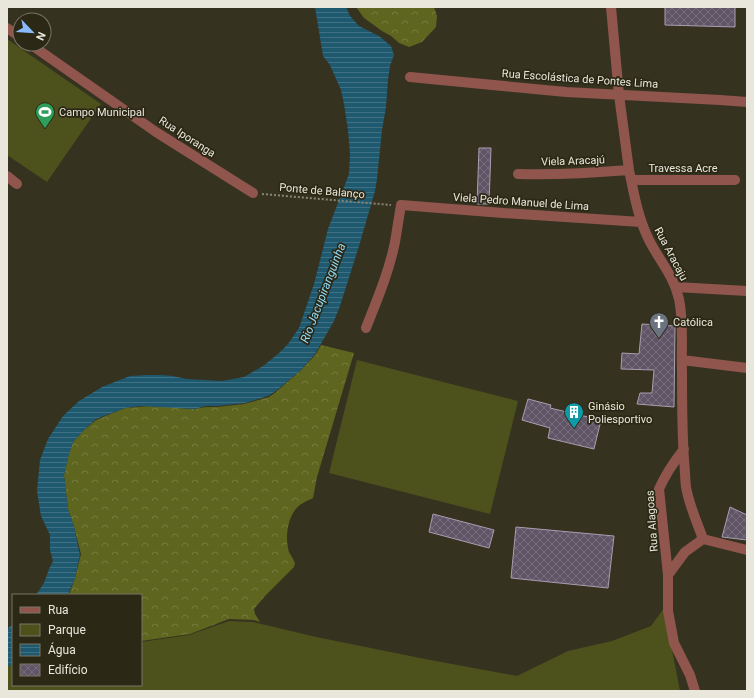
<svg xmlns="http://www.w3.org/2000/svg" width="754" height="698" font-family="Roboto,sans-serif">
<style>
.green{fill:#4d521d}
.forest{fill:url(#forest-crowns)}
.water{fill:url(#water-rules)}
.building{fill:url(#building-cross-hatch);stroke:#a99db1}
.lines{fill:none;stroke-linecap:round;stroke-linejoin:round}
.path{stroke:#898677;stroke-width:2;stroke-dasharray:2 2;stroke-linecap:butt}
.minor{stroke:#90564d;stroke-width:10}
.labels{text-anchor:middle;dominant-baseline:central;stroke-width:3.5;stroke-linejoin:round;paint-order:stroke}
.street-label{font-size:11px;fill:#e9e7db;stroke:#2c2816}
.poi-label{font-size:11px;fill:#e9e7db;stroke:#2c2816;text-anchor:start}
.water-label{font-size:12px;font-style:italic;fill:#8fdcfc;stroke:#2c2816}
</style>
<defs>
<pattern id="forest-crowns" width="20" height="18" patternUnits="userSpaceOnUse"><rect width="20" height="18" fill="#5e651e"/><path d="M2 6a3 3 0 1 1 6 0M12 15a3 3 0 1 1 6 0" fill="none" stroke="#757b3e"/></pattern>
<pattern id="water-rules" width="6" height="5" patternUnits="userSpaceOnUse"><rect width="6" height="5" fill="#1e596f"/><path d="M0 2.5h6" fill="none" stroke="#3f7183"/></pattern>
<pattern id="building-cross-hatch" width="8" height="8" patternUnits="userSpaceOnUse"><rect width="8" height="8" fill="#605566"/><path d="M0 0l8 8M0 8l8-8" fill="none" stroke="#776d7b"/></pattern>
</defs>
<rect width="100%" height="100%" fill="#363220"/>
<path class="green" d="M 7,39 L 101,104 L 47,182 L 7,155 Z
M 357,360 L 518,401 L 490,514 L 329,473 Z
M 664,608 L 680,691 L 7,691 L 7,667 L 13,664 L 13,685 L 141,685 L 141,642 L 189,635 L 229,621 L 253,622 L 316,637 L 425,659 L 517,676 L 568,651 L 612,641 L 651,626 Z"/>
<path class="forest" d="M 356,7 L 434,7 L 437,16 L 436,27 L 422,42 L 409,47 L 399,43 L 391,36 L 382,31 L 364,18 Z
M 321,345 L 354,353 L 317,477 L 313,498 C 307,501 299,504 295,510 C 287,521 285,539 289,552 C 291,555 293,559 295,563 L 294,567 L 265,596 L 254,609 L 255,614 L 260,622 L 254,620 L 229,619 L 190,634 L 141,641 L 141,595 L 69,595 L 75,578 L 81,554 L 74,527 L 68,509 L 64,475 L 69,453 L 73,442 L 84,430 L 96,420 L 125,408 L 150,406 L 194,409 L 206,407 L 217,407 L 244,404 L 269,397 L 276,392 L 301,370 L 316,354 Z"/>
<path class="water" d="M 315,7 L 346,7 L 350,16 L 359,26 L 379,36 L 391,46 L 394,55 L 390,66 L 388,80 L 386,107 L 382,130 L 377,179 L 375,191 L 359,246 L 340,306 L 334,321 L 315,354 L 301,370 L 276,391 L 268,396 L 245,403 L 217,406 L 206,406 L 194,409 L 141,406 L 125,408 L 96,419 L 84,430 L 73,442 L 69,454 L 64,475 L 68,509 L 74,527 L 80,555 L 75,578 L 68,595 L 36,595 L 44,583 L 49,569 L 53,561 L 50,550 L 50,535 L 41,516 L 37,491 L 40,460 L 48,439 L 63,416 L 79,401 L 102,387 L 130,376 L 148,375 L 162,375 L 172,376 L 187,379 L 222,381 L 244,377 L 263,366 L 278,354 L 288,344 L 299,328 L 314,284 L 328,229 L 349,174 L 350,154 L 348,130 L 344,104 L 341,90 L 330,65 L 323,56 Z
M 13,624 L 13,664 L 7,667 L 7,629 Z"/>
<path class="building" d="M 665,7 L 735,7 L 735,27 L 665,25 Z
M 479,148 L 491,148 L 489,204 L 477,204 Z
M 642,324 L 675,326 L 674,407 L 637,404 L 640,393 L 652,393 L 654,370 L 621,369 L 622,353 L 639,354 Z
M 528,399 L 551,405 L 550,408 L 601,420 L 594,449 L 548,438 L 550,428 L 522,420 Z
M 730,507 L 747,515 L 747,540 L 722,537 Z
M 433,514 L 494,530 L 489,548 L 429,532 Z
M 516,527 L 614,536 L 608,588 L 511,578 Z"/>
<g class="lines">
<path class="path" d="M 262,194 L 391,205"/>
<path class="minor" d="M 611,7 L 619,95 L 629,170 C 634,194 638,218 649,240 C 659,260 674,276 679,299 C 684,323 681,348 682,372 C 682,401 682,430 684,460 C 685,469 685,478 686,487 C 689,505 697,522 703,539 L 747,550
M 7,28 L 20,37
M 30,44 L 156,132 L 253,193
M 410,77 L 566,92 L 720,100 L 747,102
M 518,174 C 555,175 592,173 629,170
M 7,176 L 17,184
M 631,180 L 735,180
M 676,287 L 747,291
M 366,328 C 377,300 389,272 395,242 C 397,230 399,218 401,205 L 503,213 L 641,222
M 682,360 L 747,368
M 684,449 C 673,463 666,473 659,489 L 668,575 L 668,611 L 674,643 L 690,675 L 695,691
M 668,575 L 685,552 L 703,539"/>
</g>
<defs>
<g id="stadium-pin" transform="scale(1)"><path d="M0 17L-7.5 6A9.5 9.5 0 1 1 7.5 6Z" fill="#2e9e5b" stroke="#2c2816"/><path d="M0-5a6.5 5 0 1 0 0 10a6.5 5 0 1 0 0-10ZM-3.5-1.8h7v3.6h-7Z" fill="#fff"/></g>
<g id="church-pin" transform="scale(1)"><path d="M0 17L-7.5 6A9.5 9.5 0 1 1 7.5 6Z" fill="#6b7280" stroke="#2c2816"/><path d="M-1.2-6h2.4v3.5h3.3v2.4h-3.3V6h-2.4V-.1h-3.3v-2.4h3.3Z" fill="#fff"/></g>
<g id="building-pin" transform="scale(1)"><path d="M0 17L-7.5 6A9.5 9.5 0 1 1 7.5 6Z" fill="#0f9aa8" stroke="#2c2816"/><path d="M-4-6H4V6H1V3H-1V6H-4ZM-2.5-4.3h1.7v1.8h-1.7ZM.8-4.3h1.7v1.8H.8ZM-2.5-1h1.7V.8h-1.7ZM.8-1h1.7V.8H.8Z" fill="#fff"/></g>
</defs>
<g fill-rule="evenodd">
<use href="#stadium-pin" x="45" y="112"/>
<use href="#church-pin" x="659" y="322"/>
<use href="#building-pin" x="574" y="412"/>
</g>
<g class="labels">
<g class="street-label">
<text transform="translate(580 79) rotate(4)">Rua Escolástica de Pontes Lima</text>
<text transform="translate(187 137) rotate(33)">Rua Iporanga</text>
<text transform="translate(573 161) rotate(-2)">Viela Aracajú</text>
<text x="683" y="168">Travessa Acre</text>
<text transform="translate(322 191) rotate(5)">Ponte de Balanço</text>
<text transform="translate(521 202) rotate(4)">Viela Pedro Manuel de Lima</text>
<text transform="translate(671 254) rotate(62)">Rua Aracaju</text>
<text transform="translate(652 521) rotate(-94)">Rua Alagoas</text>
</g>
<g class="poi-label">
<text x="59" y="112">Campo Municipal</text>
<text x="673" y="322">Católica</text>
<text x="588" y="406">Ginásio<tspan x="588" dy="13">Poliesportivo</tspan></text>
</g>
<g class="water-label">
<text transform="translate(323 293) rotate(-69)">Rio Jacupiranguinha</text>
</g>
</g>
<rect width="754" height="698" fill="none" stroke="#e9e7db" stroke-width="16"/>
<rect x="12" y="594" width="130" height="92" fill="#2c2816" stroke="#787465"/>
<rect x="20" y="607" width="20" height="6" fill="#90564d" stroke="#787465"/>
<text x="48" y="614" font-size="12" fill="#e9e7db">Rua</text>
<rect x="20" y="624" width="20" height="12" fill="#4d521d" stroke="#787465"/>
<text x="48" y="634" font-size="12" fill="#e9e7db">Parque</text>
<rect x="20" y="644" width="20" height="12" fill="url(#water-rules)" stroke="#787465"/>
<text x="48" y="654" font-size="12" fill="#e9e7db">Água</text>
<rect x="20" y="664" width="20" height="12" fill="url(#building-cross-hatch)" stroke="#787465"/>
<text x="48" y="674" font-size="12" fill="#e9e7db">Edifício</text>
<g transform="translate(32 32) rotate(115)"><circle r="19" fill="#2c2816" stroke="#787465"/>
<path d="M0-3L7 15L0 10L-7 15Z" fill="#89bafc"/>
<text y="-6" font-size="11" font-weight="bold" text-anchor="middle" fill="#e9e7db">N</text>
</g>
</svg>
